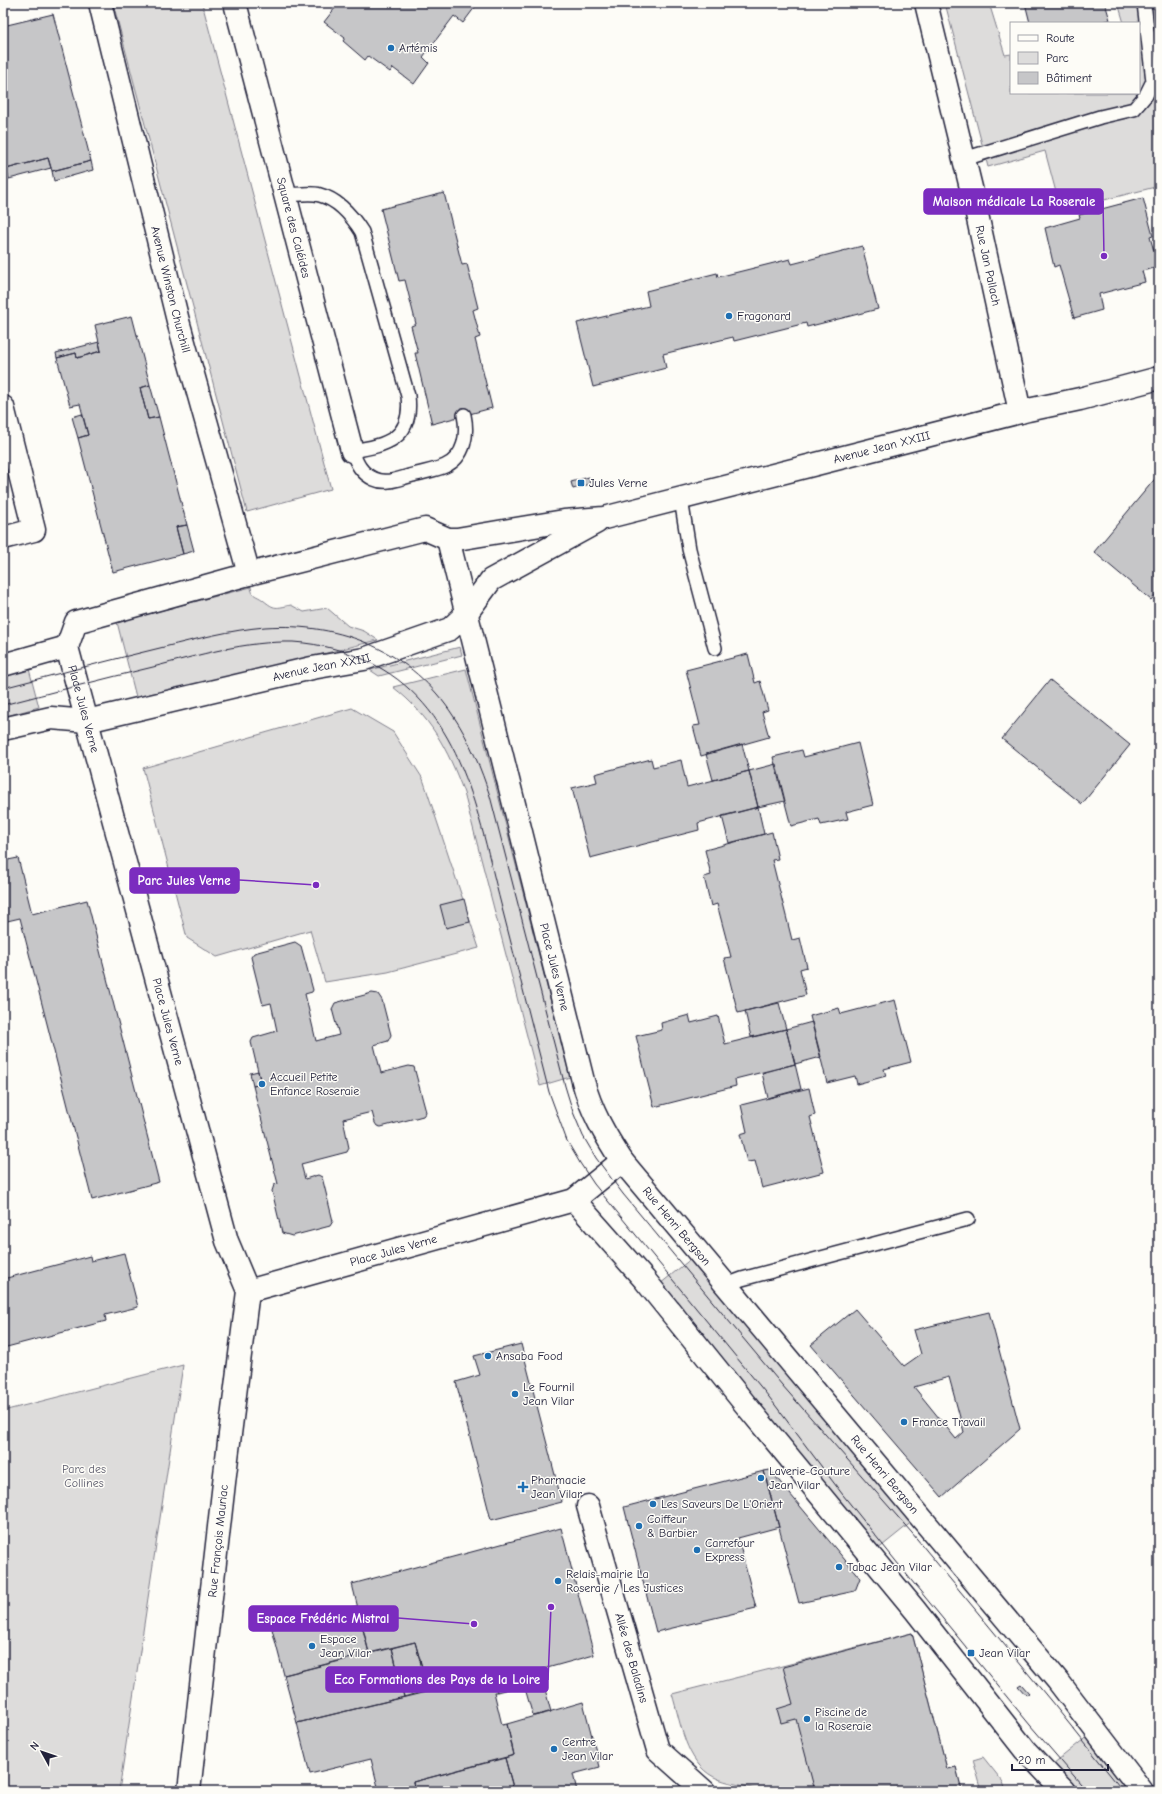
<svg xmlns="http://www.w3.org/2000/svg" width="1162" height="1794" font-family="'Comic Neue',sans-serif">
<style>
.green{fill:#dddcdb;stroke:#807f8b}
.building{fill:#c6c6c8;stroke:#22223b;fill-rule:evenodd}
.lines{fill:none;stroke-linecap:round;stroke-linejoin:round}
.lane-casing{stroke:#22223b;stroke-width:16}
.street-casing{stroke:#22223b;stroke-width:25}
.lane{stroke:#fdfcf7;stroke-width:13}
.street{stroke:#fdfcf7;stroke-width:22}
.tram{stroke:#22223b;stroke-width:1}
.poi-dot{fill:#1f6fb2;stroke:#fdfcf7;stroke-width:1.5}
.labels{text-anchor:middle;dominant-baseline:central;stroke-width:3;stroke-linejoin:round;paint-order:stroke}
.poi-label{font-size:12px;fill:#22223b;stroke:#fdfcf7;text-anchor:start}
.street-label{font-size:12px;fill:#22223b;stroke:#fdfcf7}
.park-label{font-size:12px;fill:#5a5a6b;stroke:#fdfcf7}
.leader{fill:none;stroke:#7b2cbf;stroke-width:1.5}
.callout-dot{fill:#7b2cbf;stroke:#fdfcf7;stroke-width:1.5}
.callout{fill:#7b2cbf;stroke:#7b2cbf;stroke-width:1.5}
.callout-label{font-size:13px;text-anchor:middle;font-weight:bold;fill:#fff}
</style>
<rect width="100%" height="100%" fill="#fdfcf7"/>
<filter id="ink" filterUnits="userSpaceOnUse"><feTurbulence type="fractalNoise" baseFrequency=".025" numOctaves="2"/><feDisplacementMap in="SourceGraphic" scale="8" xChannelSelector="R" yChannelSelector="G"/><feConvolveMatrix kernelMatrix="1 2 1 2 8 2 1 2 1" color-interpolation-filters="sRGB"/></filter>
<g filter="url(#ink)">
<path class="green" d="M 113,3 L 202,3 L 331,489 L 247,512 Z
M 945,3 L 989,3 L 1005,55 L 1011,54 L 1011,93 L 1139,93 L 1139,23 L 1124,23 L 1118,3 L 1159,3 L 1159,186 L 1061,211 L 1045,151 L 988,167 Z
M 251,587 C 252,597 257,595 263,600 C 275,610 276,608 291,605 L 304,612 L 327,608 L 348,626 L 364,631 L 378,640 L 137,701 L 117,622 Z
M 460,647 L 462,655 L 379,676 L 370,670 Z
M 29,669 L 39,707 L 3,717 L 3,676 Z
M 466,669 L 570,1077 L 540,1086 L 464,793 C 448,749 430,716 393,687 Z
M 352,708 L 393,732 L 423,779 L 479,948 L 388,972 L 325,982 L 310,930 L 217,957 L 187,938 L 143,768 Z
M 692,1258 L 913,1521 L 877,1550 L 826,1484 L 660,1284 Z
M 183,1365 L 119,1791 L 3,1791 L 3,1411 Z
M 912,1633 L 947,1769 L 956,1767 L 962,1791 L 758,1791 C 744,1784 727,1784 714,1777 C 685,1762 681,1723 672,1694 Z
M 1089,1735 L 1132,1791 L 1077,1791 L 1053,1764 Z
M 983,1757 L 1003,1782 L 1006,1791 L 982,1791 L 973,1760 Z"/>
<path class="building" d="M 339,3 L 478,3 L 463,23 L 454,16 L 423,57 L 429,63 L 414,84 L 393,68 L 390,72 L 368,56 L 365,60 L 343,41 L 345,38 L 324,22 Z
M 1025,3 L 1105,3 L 1110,20 L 1097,23 L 1030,23 Z
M 53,14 L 91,161 L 52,171 L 48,158 L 6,169 L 3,156 L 3,26 Z
M 48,158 L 51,168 L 9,179 L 6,169 Z
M 91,161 L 93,170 L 54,181 L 52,171 Z
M 444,193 L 462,265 L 467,264 L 478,308 L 473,310 L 480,337 L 475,339 L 492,408 L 432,424 L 415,353 L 418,353 L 411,326 L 416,324 L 405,280 L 399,281 L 381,209 Z
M 1143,198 L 1153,236 L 1150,237 L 1154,251 L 1156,251 L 1159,267 L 1142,271 L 1145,282 L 1099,294 L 1102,310 L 1074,318 L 1059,265 L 1054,267 L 1045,228 L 1080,218 L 1079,215 Z
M 862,246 L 878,309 L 807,327 L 806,323 L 734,341 L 733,337 L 663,354 L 666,368 L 593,387 L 577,323 L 649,306 L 646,291 L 717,273 L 718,277 L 790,259 L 792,264 Z
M 132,316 L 150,385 L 140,388 L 148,419 L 159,417 L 187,525 L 176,527 L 183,554 L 113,572 L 78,438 L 88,435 L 80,404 L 70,406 L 57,358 L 76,353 L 77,358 L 101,351 L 95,325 Z
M 99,342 L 101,351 L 77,358 L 76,353 L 57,358 L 56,353 Z
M 150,385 L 159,417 L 148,419 L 140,388 Z
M 82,414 L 88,435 L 78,438 L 72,417 Z
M 1159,474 L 1159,591 L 1151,600 L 1094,552 Z
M 589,477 L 590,484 L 573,489 L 571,482 Z
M 187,525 L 194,551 L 183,554 L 176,527 Z
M 748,654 L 755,683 L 760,681 L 768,710 L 762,712 L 769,737 L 701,756 L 693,726 L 700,725 L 686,670 Z
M 1050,680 L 1130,745 L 1082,804 L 1002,739 Z
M 858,743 L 873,805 L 846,812 L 848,819 L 821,825 L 819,819 L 791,826 L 773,757 L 802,750 L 804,757 Z
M 742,744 L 749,771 L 713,780 L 706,754 Z
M 651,759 L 653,767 L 681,760 L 687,787 L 749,771 L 758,807 L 698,823 L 699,830 L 590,858 L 572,788 L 597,782 L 595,774 Z
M 776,764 L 785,801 L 758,807 L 749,771 Z
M 758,807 L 764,834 L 729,843 L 722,816 Z
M 772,832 L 778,859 L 772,860 L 792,940 L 800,938 L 807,967 L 800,969 L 806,995 L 738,1013 L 724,958 L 731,957 L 717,904 L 711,906 L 704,877 L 711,875 L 705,850 Z
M 18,858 L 32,914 L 87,900 L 159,1182 L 92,1200 L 20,918 L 3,922 L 3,861 Z
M 464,899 L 470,922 L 446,928 L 440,905 Z
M 295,942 L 301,946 L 313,990 L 312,992 L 305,994 L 316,1041 L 339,1035 L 332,1009 L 335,1003 L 372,993 L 378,994 L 382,1000 L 391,1035 L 388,1041 L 374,1045 L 381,1073 L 409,1066 L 414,1067 L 426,1112 L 423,1116 L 381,1127 L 377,1126 L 375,1123 L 372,1112 L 343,1119 L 349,1148 L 347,1152 L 301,1164 L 305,1179 L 318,1175 L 322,1177 L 333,1221 L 330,1226 L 292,1236 L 282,1233 L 272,1191 L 274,1185 L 278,1184 L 253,1086 L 261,1084 L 251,1042 L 253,1038 L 277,1031 L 271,1003 L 263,1005 L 251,957 L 254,953 Z
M 895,1000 L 911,1062 L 884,1069 L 886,1076 L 857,1084 L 855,1076 L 827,1083 L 810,1016 L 839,1008 L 841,1014 Z
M 779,1003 L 786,1029 L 751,1037 L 745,1011 Z
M 689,1015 L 691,1023 L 718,1016 L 725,1044 L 786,1029 L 795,1064 L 735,1079 L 736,1086 L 654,1107 L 636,1036 L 662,1030 L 661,1023 Z
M 812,1022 L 821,1057 L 795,1064 L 786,1029 Z
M 795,1064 L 801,1089 L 768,1098 L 762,1073 Z
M 258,1071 L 261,1084 L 253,1086 L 250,1073 Z
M 809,1088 L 815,1115 L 810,1117 L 824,1172 L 762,1188 L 755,1161 L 747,1162 L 740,1134 L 747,1132 L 741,1105 Z
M 124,1253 L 138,1307 L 105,1315 L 106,1321 L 3,1348 L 3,1279 L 90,1256 L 91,1261 Z
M 855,1309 L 904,1366 L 921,1354 L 914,1330 L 989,1312 L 1020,1429 L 942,1497 L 811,1345 ZM 949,1377 L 964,1432 L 956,1439 L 914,1387 Z
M 521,1344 L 562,1502 L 491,1520 L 456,1382 L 480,1375 L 474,1356 Z
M 770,1470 L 860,1578 L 855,1591 L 799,1603 L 764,1471 Z
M 764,1471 L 779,1527 L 738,1538 L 756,1608 L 656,1632 L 624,1507 Z
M 561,1528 L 594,1655 L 540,1670 L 551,1712 L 533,1716 L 524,1685 L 497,1692 L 493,1676 L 429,1692 L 415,1642 L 369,1653 L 352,1584 Z
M 357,1606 L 369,1653 L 284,1675 L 272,1629 Z
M 912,1633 L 947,1769 L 956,1767 L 962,1791 L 815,1791 L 796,1719 L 781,1723 L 777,1709 L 793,1704 L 783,1667 Z
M 415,1642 L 428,1690 L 404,1697 L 392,1648 Z
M 392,1648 L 404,1697 L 297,1723 L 284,1675 Z
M 493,1676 L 497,1692 L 494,1692 L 502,1725 L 507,1724 L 514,1755 L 413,1782 L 415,1791 L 379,1791 L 371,1759 L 310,1774 L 297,1723 Z
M 1021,1684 L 1029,1693 L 1026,1695 L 1018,1686 Z
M 583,1702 L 600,1767 L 573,1774 L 577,1791 L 514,1791 L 505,1758 L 514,1755 L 507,1724 Z
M 505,1758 L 514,1791 L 415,1791 L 413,1782 Z"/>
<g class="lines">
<g class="lane-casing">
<path id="lane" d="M 964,159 L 1100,117 L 1134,109 L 1146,95 L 1153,81 L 1144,3
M 285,195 C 296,195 310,192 320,195 C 339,200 352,216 362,232 L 408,396 C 413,439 387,445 352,451 C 357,464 361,473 374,479 C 387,485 400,478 413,475 C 423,472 436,470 445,466 C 465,457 468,434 464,415
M 681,499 L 689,549 L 715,648
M 726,1285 L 742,1279 L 968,1219"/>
</g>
<g class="street-casing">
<g id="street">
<path id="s1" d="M 100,3 L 178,321 L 249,574"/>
<path id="s2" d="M 235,3 L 352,451"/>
<path id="s3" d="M 926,3 L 973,196 L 1020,412"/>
<path d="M 3,407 L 34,530 L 3,538"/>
<path id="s4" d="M 448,539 L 583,1081 C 591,1111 605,1135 622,1161 L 1058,1681 L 1142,1791"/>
<path id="s5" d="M 67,647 L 227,1241 L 248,1291 L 225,1474 L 189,1791"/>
<path id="s6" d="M 67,647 L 76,622 L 249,574 L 425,529 L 448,539 L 457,539 L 564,521 L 604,518 L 1028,410 L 1080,399 L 1159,378"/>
<path d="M 3,665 L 67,647"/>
<path id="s7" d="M 3,729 L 51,718 L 87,721 L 312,668 L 364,659 L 450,629 L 466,614 L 491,580 L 597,522"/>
<path d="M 574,1200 L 644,1279 L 745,1404 L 915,1610 L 1025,1750 L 1064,1791"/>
<path id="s8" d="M 248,1291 L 574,1200 L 622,1161"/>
<path id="s9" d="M 588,1506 L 658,1750 L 704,1791"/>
</g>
</g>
<use href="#lane" class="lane"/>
<use href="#street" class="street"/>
<path class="tram" d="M 3,688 C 57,674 110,660 164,647 C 197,639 230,630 265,627 C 341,622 412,651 454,717 C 470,741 481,769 490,796 L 565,1086 L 573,1112 L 583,1136 L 596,1158 L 623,1194 L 782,1385 L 912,1533 L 1055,1706 L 1123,1791
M 3,705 C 53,692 103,679 153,667 C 199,655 245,641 293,642 C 322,644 349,651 375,665 C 463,712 478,816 501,904 C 517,966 533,1029 549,1092 L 567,1141 L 580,1163 L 594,1184 L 769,1397 L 843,1495 L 911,1580 L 1030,1725 L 1087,1791"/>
</g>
</g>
<g class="poi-dot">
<circle cx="391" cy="48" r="4"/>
<circle cx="729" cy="316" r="4"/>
<rect x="577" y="479" width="8" height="8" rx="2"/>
<circle cx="262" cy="1084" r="4"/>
<circle cx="488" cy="1356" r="4"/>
<circle cx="515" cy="1394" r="4"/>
<circle cx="904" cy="1422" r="4"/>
<circle cx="761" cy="1478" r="4"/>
<path d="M521 1481h4v4h4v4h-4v4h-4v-4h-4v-4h4z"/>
<circle cx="653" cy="1504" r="4"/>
<circle cx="639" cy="1526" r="4"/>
<circle cx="697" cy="1550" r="4"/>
<circle cx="839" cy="1567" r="4"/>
<circle cx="558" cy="1581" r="4"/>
<circle cx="312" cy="1646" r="4"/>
<rect x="967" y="1649" width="8" height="8" rx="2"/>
<circle cx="807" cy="1719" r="4"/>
<circle cx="554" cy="1749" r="4"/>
</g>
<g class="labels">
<g class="poi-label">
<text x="399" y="48">Artémis</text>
<text x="737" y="316">Fragonard</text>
<text x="589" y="483">Jules Verne</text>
<text x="270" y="1077">Accueil Petite<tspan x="270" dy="14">Enfance Roseraie</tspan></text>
<text x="496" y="1356">Ansaba Food</text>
<text x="523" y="1387">Le Fournil<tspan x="523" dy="14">Jean Vilar</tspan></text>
<text x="912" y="1422">France Travail</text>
<text x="769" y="1471">Laverie-Couture<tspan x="769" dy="14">Jean Vilar</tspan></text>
<text x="531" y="1480">Pharmacie<tspan x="531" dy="14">Jean Vilar</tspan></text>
<text x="661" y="1504">Les Saveurs De L'Orient</text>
<text x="647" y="1519">Coiffeur<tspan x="647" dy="14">&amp; Barbier</tspan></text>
<text x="705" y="1543">Carrefour<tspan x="705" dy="14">Express</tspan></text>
<text x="847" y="1567">Tabac Jean Vilar</text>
<text x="566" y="1574">Relais-mairie La<tspan x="566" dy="14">Roseraie / Les Justices</tspan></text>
<text x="320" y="1639">Espace<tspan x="320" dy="14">Jean Vilar</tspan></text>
<text x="979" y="1653">Jean Vilar</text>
<text x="815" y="1712">Piscine de<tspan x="815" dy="14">la Roseraie</tspan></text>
<text x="562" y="1742">Centre<tspan x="562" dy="14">Jean Vilar</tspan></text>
</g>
<g class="street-label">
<text stroke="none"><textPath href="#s2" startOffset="232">Square des Caléides</textPath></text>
<text stroke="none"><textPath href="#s3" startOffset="270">Rue Jan Pallach</textPath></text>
<text stroke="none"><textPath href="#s1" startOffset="295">Avenue Winston Churchill</textPath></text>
<text stroke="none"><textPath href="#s6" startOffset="857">Avenue Jean XXIII</textPath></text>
<text stroke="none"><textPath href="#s7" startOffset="326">Avenue Jean XXIII</textPath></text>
<text stroke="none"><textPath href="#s5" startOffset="64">Place Jules Verne</textPath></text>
<text stroke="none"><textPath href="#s4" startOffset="441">Place Jules Verne</textPath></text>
<text stroke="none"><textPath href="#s5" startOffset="388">Place Jules Verne</textPath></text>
<text stroke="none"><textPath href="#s4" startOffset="733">Rue Henri Bergson</textPath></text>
<text stroke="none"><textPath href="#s8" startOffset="151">Place Jules Verne</textPath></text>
<text stroke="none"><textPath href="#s4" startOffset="1057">Rue Henri Bergson</textPath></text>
<text transform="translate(218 1541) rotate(-84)">Rue François Mauriac</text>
<text stroke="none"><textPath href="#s9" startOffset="158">Allée des Baladins</textPath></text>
</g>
<g class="park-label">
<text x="84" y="1469">Parc des<tspan x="84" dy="14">Collines</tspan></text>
</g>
</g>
<path class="leader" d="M1104 256L1103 201M316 885L239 880M474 1624L398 1618M551 1607L548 1680"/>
<g class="callout-dot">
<circle cx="1104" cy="256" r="4"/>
<circle cx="316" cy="885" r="4"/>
<circle cx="474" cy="1624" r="4"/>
<circle cx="551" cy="1607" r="4"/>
</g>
<g class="callout">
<rect x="924" y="189" width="179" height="25" rx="4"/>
<rect x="130" y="868" width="109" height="25" rx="4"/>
<rect x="249" y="1606" width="149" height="25" rx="4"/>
<rect x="326" y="1667" width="222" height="25" rx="4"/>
</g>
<g class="callout-label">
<text x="1014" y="206">Maison médicale La Roseraie</text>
<text x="184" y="885">Parc Jules Verne</text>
<text x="323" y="1623">Espace Frédéric Mistral</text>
<text x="437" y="1684">Eco Formations des Pays de la Loire</text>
</g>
<rect width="1162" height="1794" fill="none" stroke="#fdfcf7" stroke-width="16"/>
<rect x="8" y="8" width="1146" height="1778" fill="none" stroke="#22223b" stroke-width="1.5" filter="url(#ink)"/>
<rect x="1010" y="22" width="130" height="72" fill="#fdfcf7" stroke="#a5a5ac"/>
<rect x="1018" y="35" width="20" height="6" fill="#fdfcf7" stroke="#a5a5ac"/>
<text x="1046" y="42" font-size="12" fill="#22223b">Route</text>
<rect x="1018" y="52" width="20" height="12" fill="#dddcdb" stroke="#a5a5ac"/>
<text x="1046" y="62" font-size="12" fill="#22223b">Parc</text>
<rect x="1018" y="72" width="20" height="12" fill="#c6c6c8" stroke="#a5a5ac"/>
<text x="1046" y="82" font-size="12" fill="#22223b">Bâtiment</text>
<g transform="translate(42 1752) rotate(310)" stroke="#fdfcf7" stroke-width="3" paint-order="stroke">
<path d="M0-3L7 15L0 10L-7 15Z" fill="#22223b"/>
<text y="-6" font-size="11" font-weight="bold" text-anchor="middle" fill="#22223b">N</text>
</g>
<path d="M1012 1764v6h96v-6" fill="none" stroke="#22223b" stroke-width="2"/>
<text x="1018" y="1764" font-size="12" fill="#22223b" stroke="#fdfcf7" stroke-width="3" paint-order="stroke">20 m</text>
</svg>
